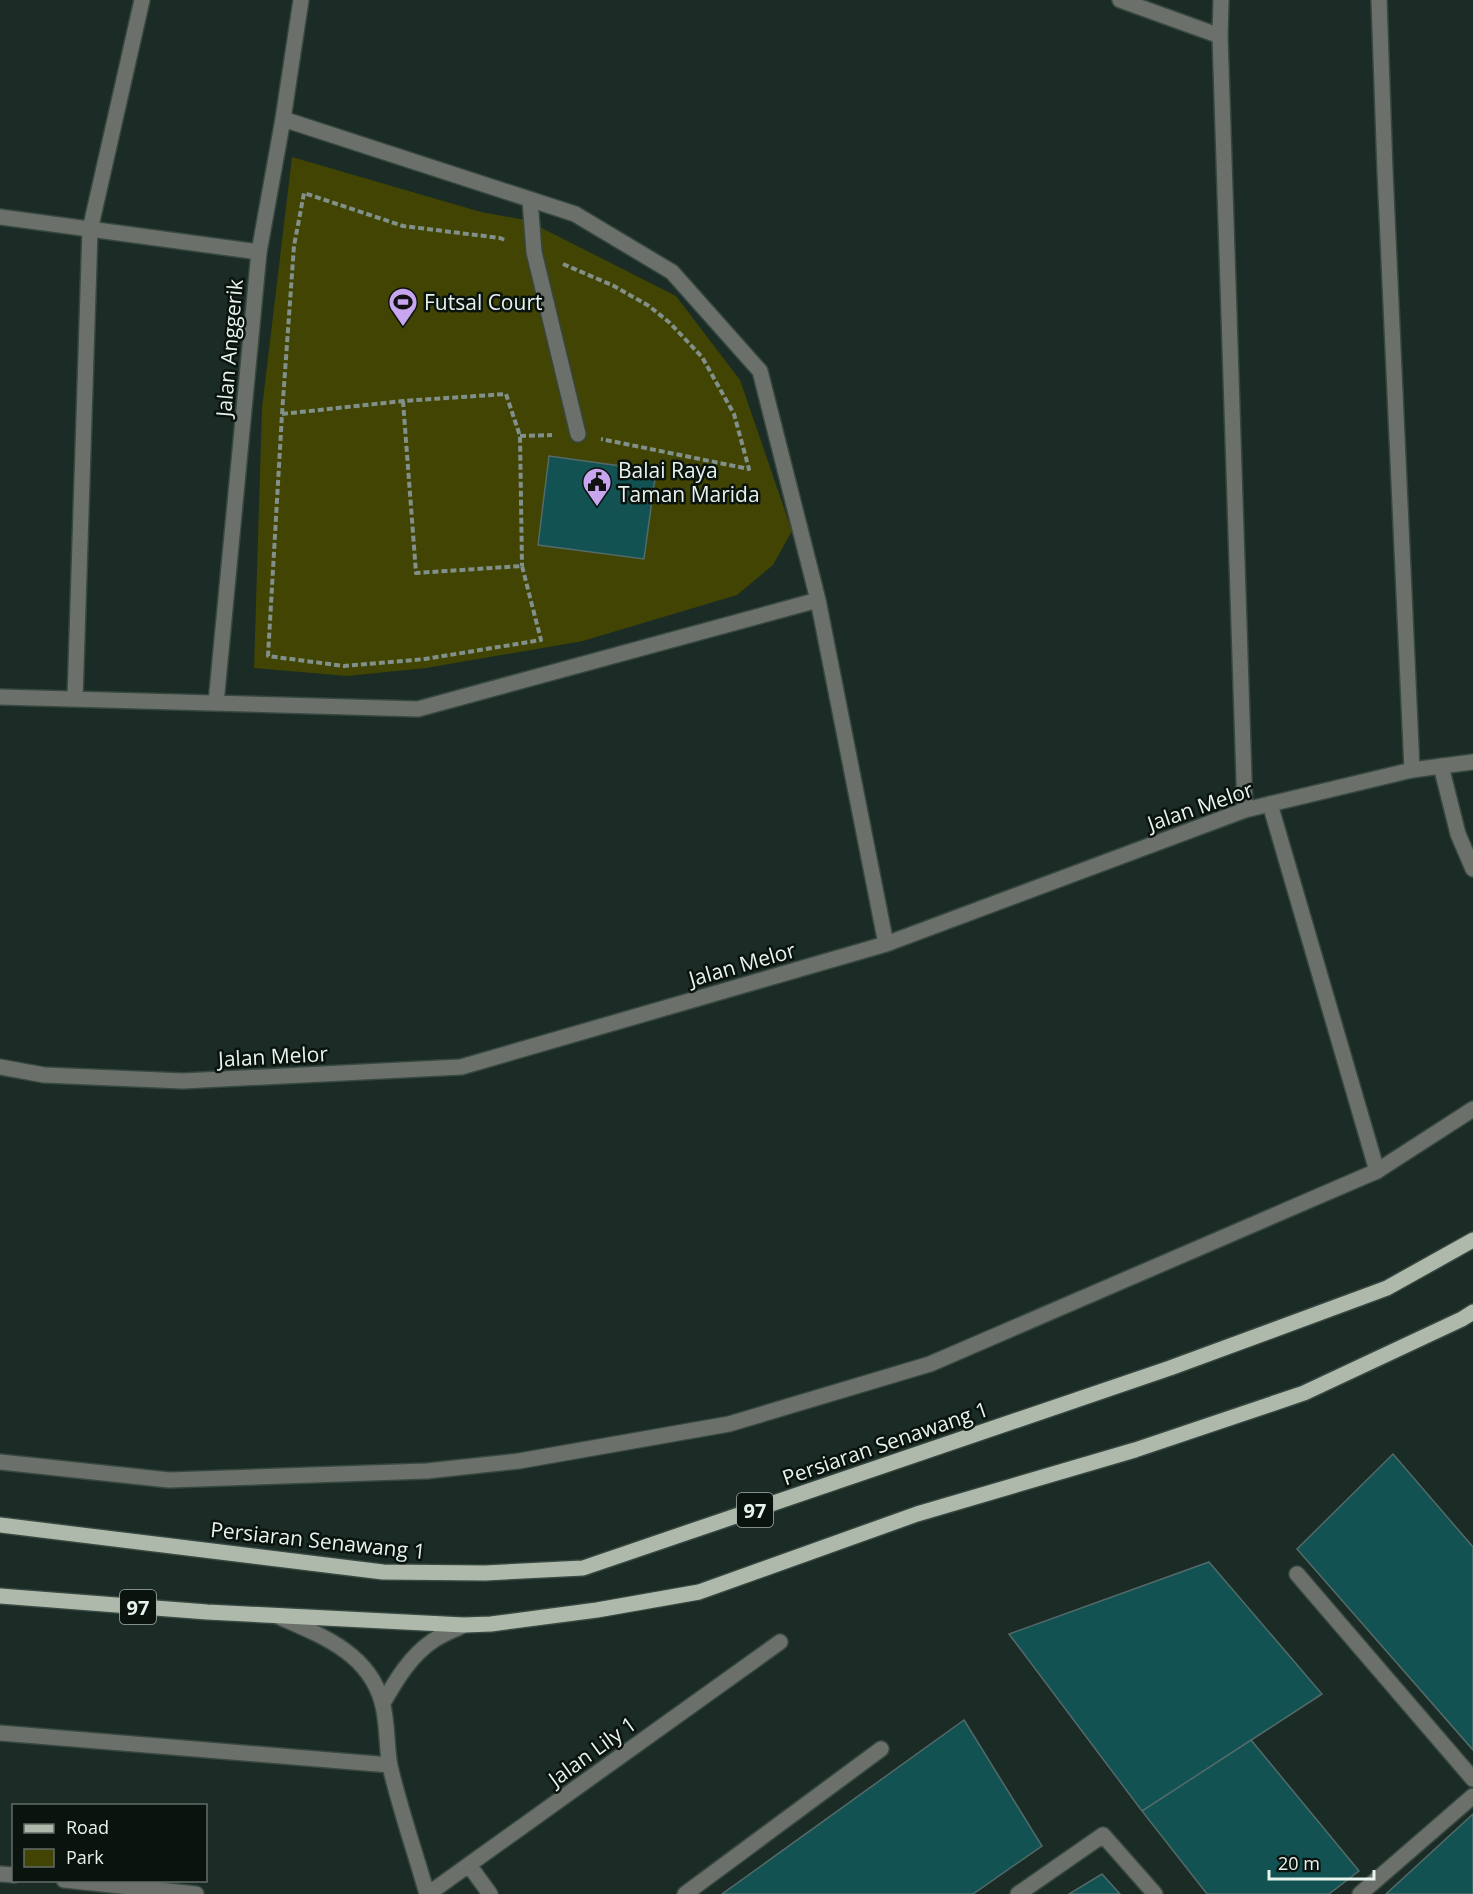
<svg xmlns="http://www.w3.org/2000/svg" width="1473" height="1894" font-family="'Open Sans',sans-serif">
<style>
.green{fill:#414402}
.building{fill:#125252;stroke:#536a69;stroke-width:1.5}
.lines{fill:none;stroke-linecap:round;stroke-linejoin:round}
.lane-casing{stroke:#374841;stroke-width:18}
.street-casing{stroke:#374841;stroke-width:18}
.primary-casing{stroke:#374841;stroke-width:18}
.path{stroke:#81908a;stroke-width:4;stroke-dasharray:6 3;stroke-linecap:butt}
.lane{stroke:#6b706a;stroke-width:15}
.street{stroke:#6b706a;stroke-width:15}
.primary{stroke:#aeb9ab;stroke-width:15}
.labels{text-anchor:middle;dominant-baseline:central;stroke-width:5;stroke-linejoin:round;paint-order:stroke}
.shield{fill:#0b130f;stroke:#a6b0ab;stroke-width:1.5}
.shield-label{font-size:20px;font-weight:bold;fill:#e8f3ee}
.poi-label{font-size:21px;fill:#e8f3ee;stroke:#0b130f;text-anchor:start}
.street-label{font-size:21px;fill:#e8f3ee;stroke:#0b130f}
</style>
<rect width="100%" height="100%" fill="#1a2c25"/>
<path class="green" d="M 292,157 L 481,212 L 526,220 L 676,296 L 740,380 L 792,531 L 773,565 L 737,595 L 583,641 L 426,668 L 347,676 L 254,668 L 262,408 Z"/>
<path class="building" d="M 549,456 L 656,471 L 644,559 L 538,545 Z
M 1393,1454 L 1473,1547 L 1473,1750 L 1297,1549 Z
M 1209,1562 L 1322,1694 L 1142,1811 L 1009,1634 Z
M 964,1720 L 1042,1846 L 973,1894 L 722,1894 Z
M 1251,1740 L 1359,1871 L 1329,1894 L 1207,1894 L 1142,1811 Z
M 1473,1814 L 1473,1894 L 1386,1894 Z
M 1102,1874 L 1120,1894 L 1069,1894 Z"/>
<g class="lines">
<g class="lane-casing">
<path id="lane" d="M 1379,0 L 1385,171 L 1412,770
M 530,200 L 534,252 L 578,434
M 0,217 L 259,252
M 1441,766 L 1458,834 L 1473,869
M 1270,804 L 1377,1171
M 0,1874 L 14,1875
M 64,1880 L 196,1894"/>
</g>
<g class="street-casing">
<path id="street" d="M 1120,0 L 1220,36
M 1221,0 L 1220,36 L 1245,810
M 283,119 L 575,214 L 672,272 L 760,371 L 818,600 L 886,944
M 0,697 L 418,709 L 818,600
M 75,699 L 90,230 L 142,0
M 216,703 L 259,252 L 283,119 L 301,0
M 0,1067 L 44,1075 L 183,1081 L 461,1067 L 886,944 L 1245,810 L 1412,770 L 1473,762
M 0,1462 L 169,1480 L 427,1471 L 519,1461 L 729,1424 L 930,1364 L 1377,1171 L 1473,1109
M 1297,1574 L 1473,1779
M 277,1616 C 320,1635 368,1652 382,1702 C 388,1723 386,1745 390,1766 C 400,1809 415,1852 427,1894
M 383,1703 C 396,1680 411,1655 434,1640 C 443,1634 454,1630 464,1625
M 0,1733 L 390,1765
M 469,1865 L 490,1894
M 428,1894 L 780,1642
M 685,1894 L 881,1749
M 1018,1894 L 1103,1835 L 1155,1894
M 1360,1894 L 1473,1796"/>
</g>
<g class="primary-casing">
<path id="primary" d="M 0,1525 L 383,1572 L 485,1573 L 583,1568 L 1170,1368 L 1387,1288 L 1473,1240
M 0,1596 L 207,1612 L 464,1625 L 491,1624 L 597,1610 L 699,1592 L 917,1514 L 1135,1450 L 1304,1393 L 1462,1319 L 1473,1312"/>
</g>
<path class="path" d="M 563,264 L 614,286 L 649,306 L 670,323 L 702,357 L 734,414 L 749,469 L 601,439
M 403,401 L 416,573 L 522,566 L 541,640 L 425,659 L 344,666 L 268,656 L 282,414 L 294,246 L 304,193 L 403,226 L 500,238 L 507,241
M 282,414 L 403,401 L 506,394 L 520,436 L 522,566
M 520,436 L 552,435"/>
<use href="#lane" class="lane"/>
<use href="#street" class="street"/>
<use href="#primary" class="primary"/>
</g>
<defs>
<g id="stadium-pin" transform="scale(1.5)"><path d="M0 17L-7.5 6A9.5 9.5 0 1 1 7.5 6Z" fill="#c8a5ef" stroke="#0b130f"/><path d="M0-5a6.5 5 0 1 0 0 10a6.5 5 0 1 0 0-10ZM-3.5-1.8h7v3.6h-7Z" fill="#111"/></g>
<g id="civic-pin" transform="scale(1.5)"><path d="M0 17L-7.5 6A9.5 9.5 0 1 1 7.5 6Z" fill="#c8a5ef" stroke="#0b130f"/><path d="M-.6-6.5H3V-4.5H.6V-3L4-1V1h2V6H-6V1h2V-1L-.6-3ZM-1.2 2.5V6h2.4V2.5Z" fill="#111"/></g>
</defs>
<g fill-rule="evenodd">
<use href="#stadium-pin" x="403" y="302"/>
<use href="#civic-pin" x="597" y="482"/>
</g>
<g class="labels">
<g class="shield">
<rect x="737" y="1493" width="36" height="34" rx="4.5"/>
<rect x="120" y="1590" width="36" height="34" rx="4.5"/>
</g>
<g class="shield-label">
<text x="755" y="1510">97</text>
<text x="138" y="1607">97</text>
</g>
<g class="poi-label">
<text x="424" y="302">Futsal Court</text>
<text x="618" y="470">Balai Raya<tspan x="618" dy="24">Taman Marida</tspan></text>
</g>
<g class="street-label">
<text transform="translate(229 348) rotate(-85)">Jalan Anggerik</text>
<text transform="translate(1200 806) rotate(-19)">Jalan Melor</text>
<text transform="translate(742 964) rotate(-16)">Jalan Melor</text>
<text transform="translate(273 1056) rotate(-3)">Jalan Melor</text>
<text transform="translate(885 1443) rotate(-19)">Persiaran Senawang 1</text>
<text transform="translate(318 1540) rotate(6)">Persiaran Senawang 1</text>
<text transform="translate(592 1751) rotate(-36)">Jalan Lily 1</text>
</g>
</g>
<rect x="12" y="1804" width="195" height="78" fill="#0b130f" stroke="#636d68" stroke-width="1.5"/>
<rect x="24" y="1824" width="30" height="9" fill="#aeb9ab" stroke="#636d68" stroke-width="1.5"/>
<text x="66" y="1834" font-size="18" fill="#e8f3ee">Road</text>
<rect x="24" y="1849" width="30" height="18" fill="#414402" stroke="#636d68" stroke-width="1.5"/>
<text x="66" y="1864" font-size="18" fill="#e8f3ee">Park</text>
<path d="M1269 1870v9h105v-9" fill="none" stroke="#e8f3ee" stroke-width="3"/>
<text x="1278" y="1870" font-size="18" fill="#e8f3ee" stroke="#0b130f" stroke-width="4.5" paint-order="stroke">20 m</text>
</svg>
